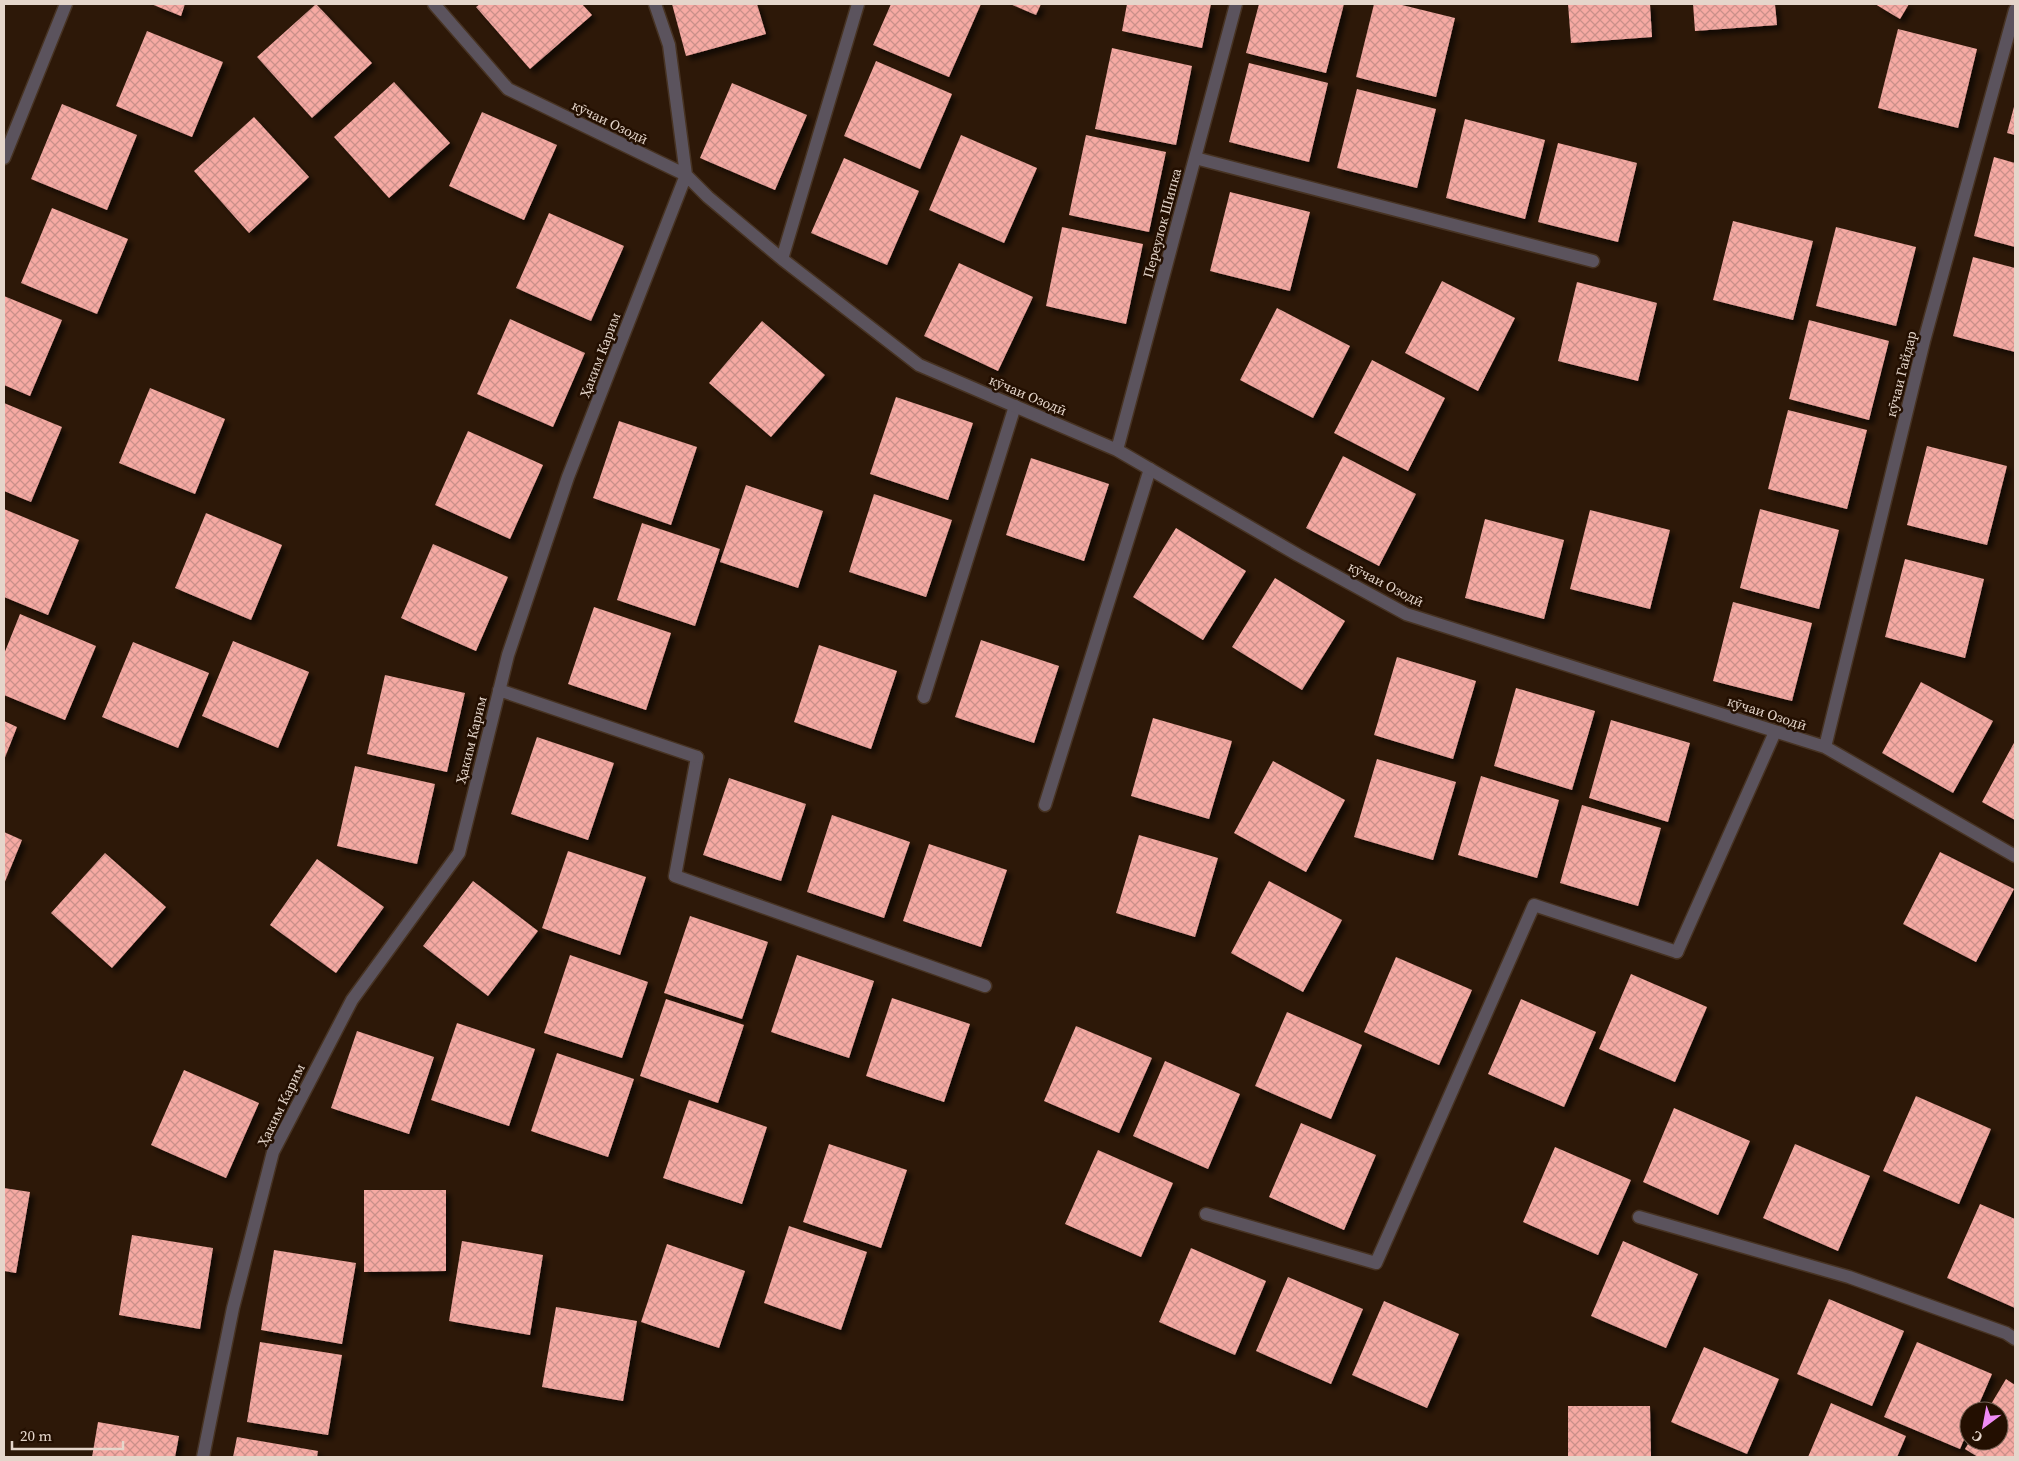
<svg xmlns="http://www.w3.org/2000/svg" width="2019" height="1461" font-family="'Source Serif 4',serif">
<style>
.building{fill:url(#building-cross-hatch);filter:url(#shadow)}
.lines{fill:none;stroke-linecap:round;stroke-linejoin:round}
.pedestrian-casing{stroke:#473323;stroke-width:15}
.minor-casing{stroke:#473323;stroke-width:15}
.pedestrian{stroke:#5b535d;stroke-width:12}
.minor{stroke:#5b535d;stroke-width:12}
.labels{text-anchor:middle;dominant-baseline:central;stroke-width:5;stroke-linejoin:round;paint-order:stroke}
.street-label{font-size:14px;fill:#e5d6cb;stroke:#230f01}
</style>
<defs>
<pattern id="building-cross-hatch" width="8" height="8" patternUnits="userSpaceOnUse" patternTransform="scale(1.25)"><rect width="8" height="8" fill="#f6aaa3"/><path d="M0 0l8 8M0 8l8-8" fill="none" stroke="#ca908a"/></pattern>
<filter id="shadow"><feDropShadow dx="4.5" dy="4.5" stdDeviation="2.5" flood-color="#0009"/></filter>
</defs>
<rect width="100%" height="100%" fill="#2d1808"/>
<path class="building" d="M 151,4 L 185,4 L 181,16 Z
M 316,4 L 372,63 L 312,118 L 257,57 Z
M 480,4 L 582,4 L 592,15 L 530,69 L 476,7 Z
M 672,4 L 757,4 L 766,34 L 686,56 Z
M 891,4 L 981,4 L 949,77 L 873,45 Z
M 1010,4 L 1041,4 L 1036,15 Z
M 1127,4 L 1211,4 L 1202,48 L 1122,31 Z
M 1259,4 L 1344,4 L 1326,73 L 1246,53 Z
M 1374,4 L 1398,4 L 1455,18 L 1436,97 L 1356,77 Z
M 1568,4 L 1650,4 L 1652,37 L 1571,43 Z
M 1693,4 L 1775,4 L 1777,25 L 1695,31 Z
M 1875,4 L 1909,4 L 1900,19 Z
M 1898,29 L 1977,49 L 1958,128 L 1878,108 Z
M 147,31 L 223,62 L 192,137 L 116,106 Z
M 1112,48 L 1192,66 L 1176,145 L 1095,129 Z
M 876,61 L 952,94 L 920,169 L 844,136 Z
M 1249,63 L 1328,83 L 1309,162 L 1229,142 Z
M 394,82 L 450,143 L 389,198 L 334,137 Z
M 732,83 L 807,115 L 775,190 L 700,158 Z
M 1357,89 L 1436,109 L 1417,188 L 1337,168 Z
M 2015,103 L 2015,135 L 2007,133 Z
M 62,104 L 137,135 L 107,210 L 31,179 Z
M 482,112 L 557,145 L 524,220 L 449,186 Z
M 254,117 L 309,177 L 249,233 L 194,171 Z
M 1465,119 L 1545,140 L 1525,219 L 1446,198 Z
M 961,135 L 1037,168 L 1004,243 L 929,210 Z
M 1086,135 L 1166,152 L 1149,232 L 1069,215 Z
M 1558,143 L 1637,163 L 1618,242 L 1538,222 Z
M 1994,157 L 2015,163 L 2015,247 L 1974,236 Z
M 844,158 L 919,191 L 887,265 L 811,233 Z
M 1230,192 L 1310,212 L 1290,291 L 1210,271 Z
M 52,208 L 128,239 L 97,314 L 21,283 Z
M 549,213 L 624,246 L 591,321 L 516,288 Z
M 1733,221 L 1813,241 L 1793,320 L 1713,300 Z
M 1062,227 L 1143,244 L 1126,324 L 1046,306 Z
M 1836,227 L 1916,247 L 1896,326 L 1816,306 Z
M 1973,257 L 2015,268 L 2015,352 L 1953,336 Z
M 959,263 L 1033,297 L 998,371 L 924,336 Z
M 1442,281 L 1515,318 L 1478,391 L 1405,353 Z
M 1577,282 L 1657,303 L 1638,381 L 1558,361 Z
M 4,296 L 62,320 L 30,396 L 4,385 Z
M 1277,308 L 1350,346 L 1313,418 L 1240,380 Z
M 510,319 L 585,353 L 553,427 L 477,394 Z
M 1809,320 L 1889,341 L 1869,420 L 1789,399 Z
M 762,321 L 825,375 L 771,437 L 709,383 Z
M 1372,360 L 1445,398 L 1408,471 L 1334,433 Z
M 150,388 L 225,419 L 195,494 L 119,463 Z
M 896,397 L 973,423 L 948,500 L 870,474 Z
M 4,403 L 62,427 L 31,502 L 4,491 Z
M 1788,410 L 1867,430 L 1847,509 L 1768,489 Z
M 619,421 L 697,447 L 671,525 L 593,498 Z
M 468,431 L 543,465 L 510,539 L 435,505 Z
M 1927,446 L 2007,466 L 1987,545 L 1907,525 Z
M 1343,456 L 1416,494 L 1379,566 L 1306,528 Z
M 1031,458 L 1109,484 L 1084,561 L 1006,535 Z
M 746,485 L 823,511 L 798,588 L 720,562 Z
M 874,494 L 952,520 L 926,597 L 849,572 Z
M 4,509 L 79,540 L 48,615 L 4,597 Z
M 1760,509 L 1839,530 L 1819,609 L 1740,588 Z
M 1590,510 L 1670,530 L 1650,609 L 1570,589 Z
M 206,513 L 282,545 L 251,620 L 175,588 Z
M 1485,519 L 1564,540 L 1544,619 L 1465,598 Z
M 642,523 L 720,549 L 695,626 L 617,600 Z
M 1176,528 L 1246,571 L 1203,640 L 1133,597 Z
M 433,544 L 508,577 L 476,651 L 401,618 Z
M 1905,559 L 1984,579 L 1965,658 L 1885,637 Z
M 1275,578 L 1345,621 L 1302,690 L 1232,647 Z
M 1733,602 L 1812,623 L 1792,701 L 1713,681 Z
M 594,607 L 671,633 L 646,710 L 568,684 Z
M 20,614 L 96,646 L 65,720 L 4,695 L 4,654 Z
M 981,640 L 1059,666 L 1034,743 L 955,717 Z
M 233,641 L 309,672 L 278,748 L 202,716 Z
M 133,642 L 209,673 L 178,748 L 102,717 Z
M 819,645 L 897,671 L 871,749 L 794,722 Z
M 1397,657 L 1476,681 L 1453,759 L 1374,735 Z
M 385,675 L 465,693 L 447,772 L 367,754 Z
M 1921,682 L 1993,721 L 1953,793 L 1882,753 Z
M 1516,688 L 1595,711 L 1572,790 L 1494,766 Z
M 1153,718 L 1232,741 L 1209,819 L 1131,796 Z
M 1611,720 L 1690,743 L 1668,822 L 1589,798 Z
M 4,721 L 17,727 L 4,760 Z
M 537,737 L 614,763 L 588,840 L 511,814 Z
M 2015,741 L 2015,820 L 1982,802 Z
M 1377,759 L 1456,782 L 1433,860 L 1354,837 Z
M 1273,761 L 1345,800 L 1306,872 L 1234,833 Z
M 355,766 L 435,784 L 417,864 L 337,846 Z
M 1481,776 L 1559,800 L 1537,878 L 1458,855 Z
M 729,778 L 806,804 L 781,881 L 703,855 Z
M 1582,805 L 1661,828 L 1638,906 L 1560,883 Z
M 832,815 L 910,842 L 884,918 L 807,892 Z
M 4,832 L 22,840 L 4,884 Z
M 1139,835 L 1218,858 L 1195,937 L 1116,913 Z
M 929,844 L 1007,870 L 981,947 L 903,921 Z
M 568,851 L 646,877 L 620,955 L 542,928 Z
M 1940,852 L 2014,889 L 1976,962 L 1903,924 Z
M 105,853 L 166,907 L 112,968 L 51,913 Z
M 317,859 L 384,907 L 336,973 L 270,925 Z
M 473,881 L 538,931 L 488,996 L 423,946 Z
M 1269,881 L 1342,920 L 1303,992 L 1231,953 Z
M 690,916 L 768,942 L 742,1019 L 664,993 Z
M 570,955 L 648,982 L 622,1058 L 544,1033 Z
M 797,955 L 874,981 L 849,1058 L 771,1032 Z
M 1396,957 L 1472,990 L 1439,1065 L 1364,1032 Z
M 1631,974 L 1707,1007 L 1675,1082 L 1599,1049 Z
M 892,998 L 970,1024 L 944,1102 L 866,1076 Z
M 666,999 L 744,1025 L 718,1103 L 640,1076 Z
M 1521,999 L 1596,1032 L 1564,1107 L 1488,1074 Z
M 1287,1012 L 1362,1045 L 1331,1119 L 1255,1086 Z
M 457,1023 L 535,1049 L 509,1126 L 431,1100 Z
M 1076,1026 L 1152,1058 L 1119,1133 L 1044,1101 Z
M 357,1031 L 434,1057 L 409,1134 L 331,1108 Z
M 557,1053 L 634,1079 L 608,1157 L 531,1131 Z
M 1165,1061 L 1240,1094 L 1208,1169 L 1133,1136 Z
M 184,1070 L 259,1103 L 226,1178 L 151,1145 Z
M 1916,1096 L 1991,1129 L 1959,1204 L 1883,1171 Z
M 689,1100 L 767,1127 L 742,1204 L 663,1178 Z
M 1674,1108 L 1750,1141 L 1718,1215 L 1643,1182 Z
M 1301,1123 L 1376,1155 L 1344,1230 L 1269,1197 Z
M 829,1144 L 907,1170 L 881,1248 L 803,1222 Z
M 1795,1144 L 1870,1176 L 1838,1251 L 1763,1218 Z
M 1555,1147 L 1631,1180 L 1598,1255 L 1523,1222 Z
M 1098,1150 L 1173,1183 L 1141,1257 L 1065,1224 Z
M 4,1188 L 30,1192 L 16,1273 L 4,1271 Z
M 364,1190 L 446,1190 L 446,1271 L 364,1272 Z
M 1980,1204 L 2015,1219 L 2015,1308 L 1947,1278 Z
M 789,1226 L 867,1252 L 841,1330 L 764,1303 Z
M 132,1235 L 213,1248 L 200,1329 L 119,1315 Z
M 462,1241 L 543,1255 L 530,1335 L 449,1321 Z
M 1623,1241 L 1698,1274 L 1666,1348 L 1591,1316 Z
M 667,1244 L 745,1271 L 719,1348 L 641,1322 Z
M 1191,1248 L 1266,1281 L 1235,1355 L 1159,1322 Z
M 274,1250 L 356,1263 L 342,1344 L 261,1330 Z
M 1288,1277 L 1363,1309 L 1331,1384 L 1256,1351 Z
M 1829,1299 L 1904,1331 L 1872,1406 L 1797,1374 Z
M 1384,1301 L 1459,1334 L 1427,1408 L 1352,1375 Z
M 556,1307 L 637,1321 L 623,1401 L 542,1387 Z
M 260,1342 L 342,1355 L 328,1435 L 247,1422 Z
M 1917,1342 L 1992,1374 L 1976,1411 L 1969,1411 L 1969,1428 L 1960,1449 L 1884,1417 Z
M 1704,1347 L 1779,1379 L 1747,1454 L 1671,1422 Z
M 2006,1379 L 2015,1385 L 2015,1457 L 1978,1457 L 1965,1449 L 1970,1441 L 1999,1441 L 1999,1411 L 1987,1411 Z
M 1831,1403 L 1906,1436 L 1897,1457 L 1808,1457 Z
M 1568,1406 L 1650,1406 L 1651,1457 L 1568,1457 Z
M 98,1422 L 179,1436 L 175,1457 L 92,1457 Z
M 237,1437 L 318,1451 L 317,1457 L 233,1457 Z"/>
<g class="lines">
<g class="pedestrian-casing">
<path id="pedestrian" d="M 924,697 L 1015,406
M 697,757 L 675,876 L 985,986
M 1045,805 L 1150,469
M 1206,1214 L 1376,1263 L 1534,905 L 1677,952"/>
</g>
<g class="minor-casing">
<path id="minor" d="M 434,4 L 508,89 L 686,175 L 708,197 L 782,259 L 919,365 L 1117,450 L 1298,555 L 1406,614 L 1825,747 L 2015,856
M 4,158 L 66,4
M 1195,158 L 1593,261
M 782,259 L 858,4
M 1117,450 L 1236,4
M 499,690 L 697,757
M 1825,747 L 1924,341 L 2015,10
M 1677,952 L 1775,732
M 1639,1217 L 1849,1277 L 2006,1333 L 2015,1339
M 203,1457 L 233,1308 L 273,1152 L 352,1000 L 459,853 L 508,655 L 568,477 L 686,175 L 669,45 L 655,4"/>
</g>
<use href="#pedestrian" class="pedestrian"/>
<use href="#minor" class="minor"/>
</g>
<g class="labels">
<g class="street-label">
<text transform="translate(610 122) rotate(26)">кӯчаи Озодӣ</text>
<text transform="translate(1162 223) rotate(-75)">Переулок Шипка</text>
<text transform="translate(600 355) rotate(-69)">Ҳаким Карим</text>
<text transform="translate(1901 374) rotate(-76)">кӯчаи Гайдар</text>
<text transform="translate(1028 395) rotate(23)">кӯчаи Озодӣ</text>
<text transform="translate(1386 584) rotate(27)">кӯчаи Озодӣ</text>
<text transform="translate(1767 713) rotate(18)">кӯчаи Озодӣ</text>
<text transform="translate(471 740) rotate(-76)">Ҳаким Карим</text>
<text transform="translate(281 1105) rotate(-64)">Ҳаким Карим</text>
</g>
</g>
<rect width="2019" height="1461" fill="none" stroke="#e5d6cb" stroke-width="10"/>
<g transform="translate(1984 1426) rotate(212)"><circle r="24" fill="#230f01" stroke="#715f52"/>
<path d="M0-4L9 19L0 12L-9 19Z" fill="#f08bf5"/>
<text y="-8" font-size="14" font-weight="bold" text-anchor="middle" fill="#e5d6cb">С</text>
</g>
<path d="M12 1441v8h111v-8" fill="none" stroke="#e5d6cb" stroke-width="2.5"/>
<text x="20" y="1441" font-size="15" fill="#e5d6cb" stroke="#230f01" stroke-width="4" paint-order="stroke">20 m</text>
</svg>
